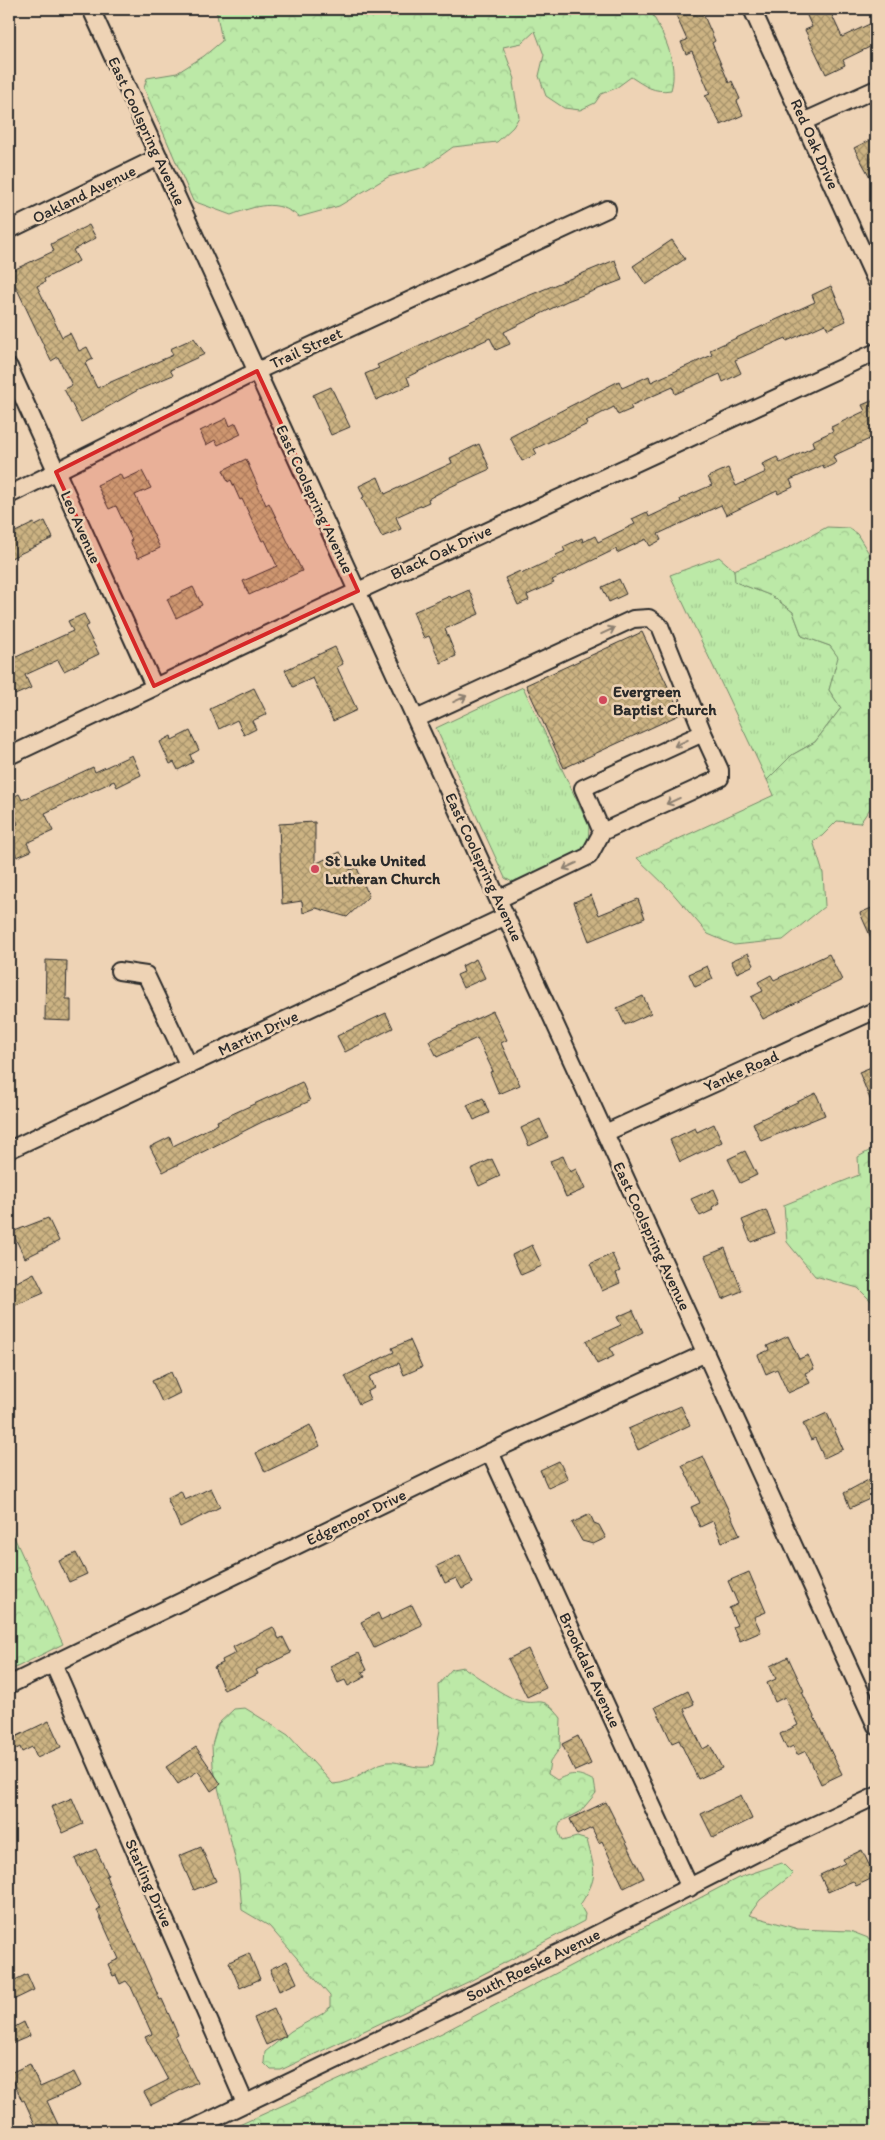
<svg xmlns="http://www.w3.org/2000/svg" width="885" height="2140" font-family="Itim,sans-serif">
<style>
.grass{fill:url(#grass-tufts);stroke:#748a69}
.forest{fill:url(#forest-crowns);stroke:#748a69}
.building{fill:url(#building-cross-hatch);stroke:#2b2b2b}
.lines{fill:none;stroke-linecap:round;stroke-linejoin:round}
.minor-casing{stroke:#2b2b2b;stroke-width:20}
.minor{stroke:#eed3b5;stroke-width:16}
.oneway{stroke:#8c7f70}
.marked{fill:#d62828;fill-opacity:0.2;stroke:#d62828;stroke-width:4;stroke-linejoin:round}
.poi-dot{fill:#d1495b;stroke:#eed3b5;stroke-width:2}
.labels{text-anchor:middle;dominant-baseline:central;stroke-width:5;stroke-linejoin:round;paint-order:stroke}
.street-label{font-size:16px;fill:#2b2b2b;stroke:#eed3b5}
.poi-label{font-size:16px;font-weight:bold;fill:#2b2b2b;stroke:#eed3b5;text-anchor:start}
</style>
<defs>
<pattern id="grass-tufts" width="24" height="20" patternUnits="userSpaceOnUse" patternTransform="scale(1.25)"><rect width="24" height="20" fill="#bce9a7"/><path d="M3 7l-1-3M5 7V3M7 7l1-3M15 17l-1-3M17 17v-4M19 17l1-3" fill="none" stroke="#a2c890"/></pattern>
<pattern id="forest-crowns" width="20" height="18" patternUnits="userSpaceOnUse" patternTransform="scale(1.25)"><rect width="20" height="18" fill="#bce9a7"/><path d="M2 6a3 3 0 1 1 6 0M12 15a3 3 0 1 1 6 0" fill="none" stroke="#a2c890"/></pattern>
<pattern id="building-cross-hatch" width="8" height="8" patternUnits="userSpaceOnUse" patternTransform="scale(1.25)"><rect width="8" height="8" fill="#ccb383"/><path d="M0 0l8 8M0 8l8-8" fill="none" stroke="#a6926b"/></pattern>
</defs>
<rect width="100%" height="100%" fill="#eed3b5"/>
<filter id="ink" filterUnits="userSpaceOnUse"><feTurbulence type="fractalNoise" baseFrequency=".02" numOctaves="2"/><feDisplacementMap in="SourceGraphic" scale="10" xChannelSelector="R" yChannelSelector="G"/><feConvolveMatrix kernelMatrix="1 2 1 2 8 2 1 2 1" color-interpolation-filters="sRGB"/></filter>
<g filter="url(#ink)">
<path class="grass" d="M 719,557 L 734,570 L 736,582 L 772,596 L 793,612 L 802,636 L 830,646 L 839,657 L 829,690 L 841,708 L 815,742 L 792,755 L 767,780 L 670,575 Z
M 523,687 L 589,826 L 588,842 L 581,852 L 516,884 L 505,878 L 436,728 Z"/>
<path class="forest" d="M 216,9 L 649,9 C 663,32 679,63 671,90 C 654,93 645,86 631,77 L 616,88 L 601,94 L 595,103 L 580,110 L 564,108 L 546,96 L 539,76 L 544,55 L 535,31 L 522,43 L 503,47 L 515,79 L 513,83 L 519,117 L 513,127 L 497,142 L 453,147 L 425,167 L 388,177 L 339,206 L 299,217 C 276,198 256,206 231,215 L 193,201 L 144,88 L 147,78 L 177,73 L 204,56 L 222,41 Z
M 827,527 L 849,528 L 857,534 L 875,563 L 876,800 L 860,823 L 837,821 L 822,836 L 813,841 L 823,873 L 825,906 L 783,940 L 734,945 L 708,934 L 670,890 L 637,858 L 774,795 L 767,780 L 792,755 L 815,742 L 841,708 L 829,690 L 838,657 L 830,646 L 802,636 L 793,612 L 772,596 L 735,582 L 734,570 L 782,551 Z
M 876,1147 L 876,1306 L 858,1288 L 815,1276 L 787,1242 L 784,1205 L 859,1175 L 858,1157 Z
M 9,1526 L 63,1644 L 9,1671 Z
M 463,1667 C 477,1676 502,1695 517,1700 C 540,1708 540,1691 561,1718 L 560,1748 L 550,1762 L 548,1774 L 557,1780 C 572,1772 579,1773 594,1781 L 596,1793 L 580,1812 L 560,1822 L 558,1830 L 562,1841 L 577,1837 L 587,1840 C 595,1872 599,1876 580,1905 L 585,1914 L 584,1921 L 470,1981 L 281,2070 L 271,2070 L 264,2063 L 265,2052 L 291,2031 L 322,2014 L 330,2007 L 330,1996 L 269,1926 L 242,1910 L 239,1875 L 213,1766 L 212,1745 L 218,1724 L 234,1709 L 245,1708 L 288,1735 L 333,1784 C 356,1783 368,1765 387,1762 C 401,1760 414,1771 433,1766 L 440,1730 L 438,1685 L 452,1669 Z
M 782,1863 L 793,1874 L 760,1900 L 749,1915 L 798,1929 L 850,1931 L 876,1941 L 876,2131 L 831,2131 L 823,2128 L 758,2122 L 747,2131 L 226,2131 L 442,2033 L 738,1878 Z"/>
<path class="building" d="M 685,9 L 701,9 L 715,41 L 712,43 L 729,83 L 732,81 L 740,99 L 737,101 L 743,115 L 721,125 L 705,96 L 710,94 L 692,51 L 686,54 L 681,42 L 687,40 L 675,13 Z
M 804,9 L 829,9 L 842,37 L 876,21 L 876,44 L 843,60 L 845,65 L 826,74 L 805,30 L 812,27 Z
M 876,137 L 876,188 L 854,148 Z
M 89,225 L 96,238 L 73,250 L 79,261 L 44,279 L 45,282 L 37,286 L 62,337 L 70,333 L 79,351 L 87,347 L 93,359 L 85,363 L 97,388 L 173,355 L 170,349 L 194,338 L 205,354 L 170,370 L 173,375 L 138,390 L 81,422 L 64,389 L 72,385 L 58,357 L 51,361 L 9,272 L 54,251 L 51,244 Z
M 672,240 L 685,259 L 646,285 L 633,266 Z
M 615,260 L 622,280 L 567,301 L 504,332 L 510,344 L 496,350 L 490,338 L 407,377 L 410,385 L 376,400 L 365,374 L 379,368 L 377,365 L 506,305 Z
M 831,286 L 846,321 L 828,329 L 825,324 L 787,341 L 786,338 L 735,360 L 741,373 L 723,382 L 720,374 L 675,394 L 673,387 L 630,406 L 632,409 L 618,415 L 614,407 L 586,421 L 588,424 L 534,449 L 537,454 L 522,461 L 510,437 L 619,381 L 622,388 L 649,376 L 651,382 L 712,355 L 710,350 L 815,302 L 812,295 Z
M 331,387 L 350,427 L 331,435 L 313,395 Z
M 876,399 L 876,436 L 833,456 L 836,463 L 824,469 L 823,465 L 790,480 L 793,487 L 778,494 L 777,491 L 726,515 L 721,505 L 658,534 L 661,540 L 650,546 L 646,539 L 617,553 L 616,549 L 552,580 L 554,583 L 527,595 L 529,600 L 518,605 L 505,578 L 520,571 L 521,574 L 557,557 L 556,555 L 565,551 L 563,547 L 582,538 L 583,542 L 595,536 L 598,542 L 635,524 L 632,519 L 647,512 L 649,517 L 681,502 L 680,499 L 712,485 L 708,477 L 728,468 L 736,486 L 766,472 L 762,464 L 777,457 L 780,463 L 814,447 L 812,441 L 833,431 L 831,427 L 865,411 L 862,405 Z
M 227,418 L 230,426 L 236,423 L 241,434 L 218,445 L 215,440 L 206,445 L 200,431 Z
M 479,444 L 490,469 L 450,487 L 428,499 L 429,502 L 396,517 L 401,529 L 382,537 L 362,498 L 364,497 L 359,486 L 378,477 L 385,494 L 452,463 L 450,458 Z
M 246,459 L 266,505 L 269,503 L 302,571 L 249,595 L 243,581 L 277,566 L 265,540 L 262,541 L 242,499 L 240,500 L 231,480 L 228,482 L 223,470 Z
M 142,471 L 151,488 L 135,495 L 160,548 L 138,558 L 130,541 L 132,540 L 116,506 L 109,509 L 97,485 L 120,474 L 123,480 Z
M 45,521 L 53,538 L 9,559 L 9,535 L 34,523 L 35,526 Z
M 619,579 L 626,594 L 609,602 L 602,587 Z
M 193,587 L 202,605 L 176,618 L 167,599 Z
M 469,590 L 479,614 L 445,629 L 456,656 L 441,663 L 429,636 L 424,638 L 413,612 L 450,596 L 451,598 Z
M 84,614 L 89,625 L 85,627 L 99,654 L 64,671 L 58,660 L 25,675 L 31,688 L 15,695 L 9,682 L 9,665 L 16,662 L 14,658 L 73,631 L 68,621 Z
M 642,632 L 681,714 L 564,768 L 526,685 Z
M 335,647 L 343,664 L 337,667 L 357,710 L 333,721 L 313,678 L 293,687 L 285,670 Z
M 254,688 L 267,714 L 252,721 L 256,729 L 244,735 L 237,720 L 219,729 L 210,709 Z
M 190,731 L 199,750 L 190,755 L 193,762 L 178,770 L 174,762 L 170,764 L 160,742 L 171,736 L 172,740 Z
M 132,755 L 141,775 L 117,787 L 114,781 L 45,813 L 53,831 L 27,843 L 31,851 L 17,857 L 9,841 L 9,828 L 18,824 L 9,804 L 9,799 L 19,794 L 22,800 L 93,767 L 95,772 Z
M 315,822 L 315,864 L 340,852 L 351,870 L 357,868 L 369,896 L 347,917 L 316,908 L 303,913 L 302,901 L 282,904 L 279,824 Z
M 591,895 L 599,915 L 638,899 L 645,918 L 589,941 L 574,902 Z
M 876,906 L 876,949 L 860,913 Z
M 748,953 L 754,965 L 737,973 L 731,961 Z
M 829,954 L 842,980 L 763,1019 L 751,997 L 763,991 L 758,982 L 771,975 L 774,980 Z
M 476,959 L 485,978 L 463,988 L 457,975 L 464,972 L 462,966 Z
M 46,960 L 67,961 L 66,999 L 71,999 L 71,1021 L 45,1020 Z
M 707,966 L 713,979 L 695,987 L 689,974 Z
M 643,996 L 651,1013 L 625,1025 L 617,1008 Z
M 493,1011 L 507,1040 L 501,1043 L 520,1085 L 499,1094 L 490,1072 L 493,1071 L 477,1038 L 437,1057 L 429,1041 Z
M 386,1013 L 393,1028 L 345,1052 L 337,1036 Z
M 876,1065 L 876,1114 L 859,1072 Z
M 302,1082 L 310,1101 L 262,1122 L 163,1172 L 150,1147 L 170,1137 L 173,1146 L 218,1124 L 217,1121 Z
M 816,1093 L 825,1115 L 761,1141 L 753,1123 Z
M 483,1098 L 489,1113 L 474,1120 L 467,1105 Z
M 540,1119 L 548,1137 L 529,1146 L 521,1128 Z
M 714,1124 L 722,1142 L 680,1162 L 670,1140 L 695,1128 L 697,1132 Z
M 745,1151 L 757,1175 L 740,1183 L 728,1159 Z
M 563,1156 L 570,1172 L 576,1169 L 585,1189 L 566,1197 L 550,1161 Z
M 492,1159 L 500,1176 L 479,1186 L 471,1169 Z
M 714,1189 L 720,1203 L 712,1207 L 713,1210 L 700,1216 L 691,1199 Z
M 766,1210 L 775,1233 L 751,1242 L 742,1220 Z
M 48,1218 L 59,1241 L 25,1258 L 12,1232 Z
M 532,1245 L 542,1266 L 521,1275 L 512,1255 Z
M 725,1248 L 742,1291 L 722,1299 L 705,1256 Z
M 612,1254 L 620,1271 L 616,1273 L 620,1283 L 602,1291 L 590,1264 Z
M 34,1273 L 44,1293 L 9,1308 L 9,1286 Z
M 633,1310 L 643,1332 L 610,1348 L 614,1356 L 597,1364 L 586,1341 L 621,1325 L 617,1317 Z
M 788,1336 L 799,1359 L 808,1355 L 814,1369 L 805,1373 L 810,1383 L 788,1393 L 777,1369 L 766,1374 L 758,1355 L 769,1350 L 767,1346 Z
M 410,1340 L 422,1367 L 404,1375 L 399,1363 L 369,1377 L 374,1388 L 367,1392 L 370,1399 L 359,1404 L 345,1376 L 394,1352 L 392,1348 Z
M 171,1372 L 180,1393 L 162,1402 L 152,1381 Z
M 681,1406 L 690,1425 L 638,1450 L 628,1429 Z
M 827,1413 L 843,1449 L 824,1458 L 815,1438 L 811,1440 L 803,1424 Z
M 310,1425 L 320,1446 L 265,1472 L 256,1453 Z
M 703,1456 L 740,1535 L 722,1542 L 713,1521 L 700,1527 L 691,1507 L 700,1503 L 682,1465 Z
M 559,1461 L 568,1479 L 548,1488 L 540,1470 Z
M 872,1478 L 876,1478 L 876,1496 L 850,1508 L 844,1493 Z
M 211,1488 L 220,1507 L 180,1527 L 167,1498 L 181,1491 L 185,1500 Z
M 590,1514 L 594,1523 L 599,1525 L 606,1538 L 593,1544 L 582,1541 L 572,1523 Z
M 76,1553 L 87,1574 L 69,1582 L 59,1561 Z
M 460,1555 L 473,1583 L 462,1589 L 456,1578 L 445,1583 L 437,1566 Z
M 749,1572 L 766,1612 L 754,1617 L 761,1632 L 740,1641 L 733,1627 L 737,1625 L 729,1608 L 738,1604 L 728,1581 Z
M 412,1605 L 422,1625 L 374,1648 L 361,1622 L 378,1613 L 381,1620 Z
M 273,1627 L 279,1639 L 283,1637 L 291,1653 L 256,1670 L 258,1674 L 224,1690 L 214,1667 L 223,1663 L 222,1660 L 236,1653 L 233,1647 Z
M 528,1649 L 546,1688 L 527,1697 L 508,1659 Z
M 359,1653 L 367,1670 L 362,1672 L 365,1677 L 348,1686 L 345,1680 L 338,1683 L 330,1666 Z
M 788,1657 L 804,1691 L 802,1692 L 842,1774 L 821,1784 L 806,1751 L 797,1755 L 793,1746 L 787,1749 L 780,1734 L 798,1725 L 785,1697 L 775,1702 L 767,1683 L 776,1679 L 770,1666 Z
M 688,1691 L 694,1704 L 684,1709 L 703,1749 L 710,1745 L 722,1768 L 698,1779 L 679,1740 L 672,1743 L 655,1707 Z
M 49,1721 L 61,1747 L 37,1758 L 32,1747 L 22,1752 L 20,1747 L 9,1753 L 9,1740 Z
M 578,1736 L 591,1764 L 575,1771 L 562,1744 Z
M 196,1747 L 221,1784 L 211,1791 L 198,1771 L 178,1784 L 166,1767 Z
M 741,1795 L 752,1819 L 713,1838 L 701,1814 Z
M 72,1798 L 83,1824 L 63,1833 L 51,1807 Z
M 606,1802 L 644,1878 L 624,1888 L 602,1841 L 599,1843 L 592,1828 L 577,1835 L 570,1819 Z
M 201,1847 L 216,1881 L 194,1890 L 179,1856 Z
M 96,1849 L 108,1875 L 106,1876 L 110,1886 L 160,2000 L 162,1999 L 178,2035 L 175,2037 L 197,2082 L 151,2105 L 144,2092 L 168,2080 L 145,2037 L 152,2034 L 131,1987 L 126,1981 L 120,1984 L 116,1975 L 113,1976 L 108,1964 L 119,1959 L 97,1910 L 100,1908 L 75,1859 Z
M 862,1850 L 875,1877 L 856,1886 L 853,1881 L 828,1892 L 820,1875 L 845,1863 L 843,1859 Z
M 249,1953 L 260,1979 L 240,1988 L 229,1962 Z
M 287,1961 L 297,1983 L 279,1991 L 270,1969 Z
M 27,1974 L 34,1990 L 9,2002 L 9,1983 Z
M 274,2009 L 286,2036 L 266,2045 L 254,2018 Z
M 24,2022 L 30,2036 L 9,2045 L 9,2030 Z
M 30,2064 L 40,2087 L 74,2072 L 81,2086 L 47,2101 L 61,2131 L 38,2131 L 24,2100 L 22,2101 L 10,2073 Z"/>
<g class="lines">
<g class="minor-casing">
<path id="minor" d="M 91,9 L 876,1726
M 752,9 L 876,281
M 805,121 L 876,89
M 9,230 L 159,157
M 9,367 L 154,686
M 9,495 L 257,371 L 607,209
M 416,719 L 633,619 L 649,618 L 660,626 L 703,733 L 583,788 L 602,832
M 9,756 L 358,591 L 876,352
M 499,899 L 589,856 L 602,832 L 720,778 L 720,770 L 703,733
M 119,971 L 146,975 L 189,1066
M 605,1133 L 876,1010
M 9,1150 L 506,916
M 490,1452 L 690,1888
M 53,1663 L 245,2103
M 9,1685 L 490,1452 L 706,1353
M 188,2131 L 581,1942 L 774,1844 L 876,1796"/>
</g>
<use href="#minor" class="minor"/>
</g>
<defs><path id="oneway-shaft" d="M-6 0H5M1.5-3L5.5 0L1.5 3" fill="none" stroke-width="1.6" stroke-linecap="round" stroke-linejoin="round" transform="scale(1.25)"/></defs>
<g class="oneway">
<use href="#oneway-shaft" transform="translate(608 631) rotate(-25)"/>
<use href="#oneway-shaft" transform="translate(460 699) rotate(-25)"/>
<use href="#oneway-shaft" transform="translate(681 743) rotate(155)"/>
<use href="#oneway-shaft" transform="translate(673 801) rotate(156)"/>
<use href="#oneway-shaft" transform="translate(570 866) rotate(155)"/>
</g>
</g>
<path class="marked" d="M 257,371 L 358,591 L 154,686 L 56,472 Z"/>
<g class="poi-dot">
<circle cx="603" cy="700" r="5"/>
<circle cx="315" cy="869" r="5"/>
</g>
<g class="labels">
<g class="street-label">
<text transform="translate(147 131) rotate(65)">East Coolspring Avenue</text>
<text transform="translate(815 144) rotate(66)">Red Oak Drive</text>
<text transform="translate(84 194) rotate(-26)">Oakland Avenue</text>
<text transform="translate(306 348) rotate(-25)">Trail Street</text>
<text transform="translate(315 499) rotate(65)">East Coolspring Avenue</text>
<text transform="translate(81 527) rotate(66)">Leo Avenue</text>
<text transform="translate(441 552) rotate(-25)">Black Oak Drive</text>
<text transform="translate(484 867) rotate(65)">East Coolspring Avenue</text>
<text transform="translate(258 1033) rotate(-25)">Martin Drive</text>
<text transform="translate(741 1071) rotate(-24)">Yanke Road</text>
<text transform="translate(652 1236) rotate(65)">East Coolspring Avenue</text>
<text transform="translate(356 1517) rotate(-26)">Edgemoor Drive</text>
<text transform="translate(590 1670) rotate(65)">Brookdale Avenue</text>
<text transform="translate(149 1883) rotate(66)">Starling Drive</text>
<text transform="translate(533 1965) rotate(-26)">South Roeske Avenue</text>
</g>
<g class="poi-label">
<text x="613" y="691">Evergreen<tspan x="613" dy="18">Baptist Church</tspan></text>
<text x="325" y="860">St Luke United<tspan x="325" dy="18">Lutheran Church</tspan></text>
</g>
</g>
<rect width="885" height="2140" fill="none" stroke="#eed3b5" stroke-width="30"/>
<rect x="15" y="15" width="855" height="2110" fill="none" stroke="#2b2b2b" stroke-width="2" filter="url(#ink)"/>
</svg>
